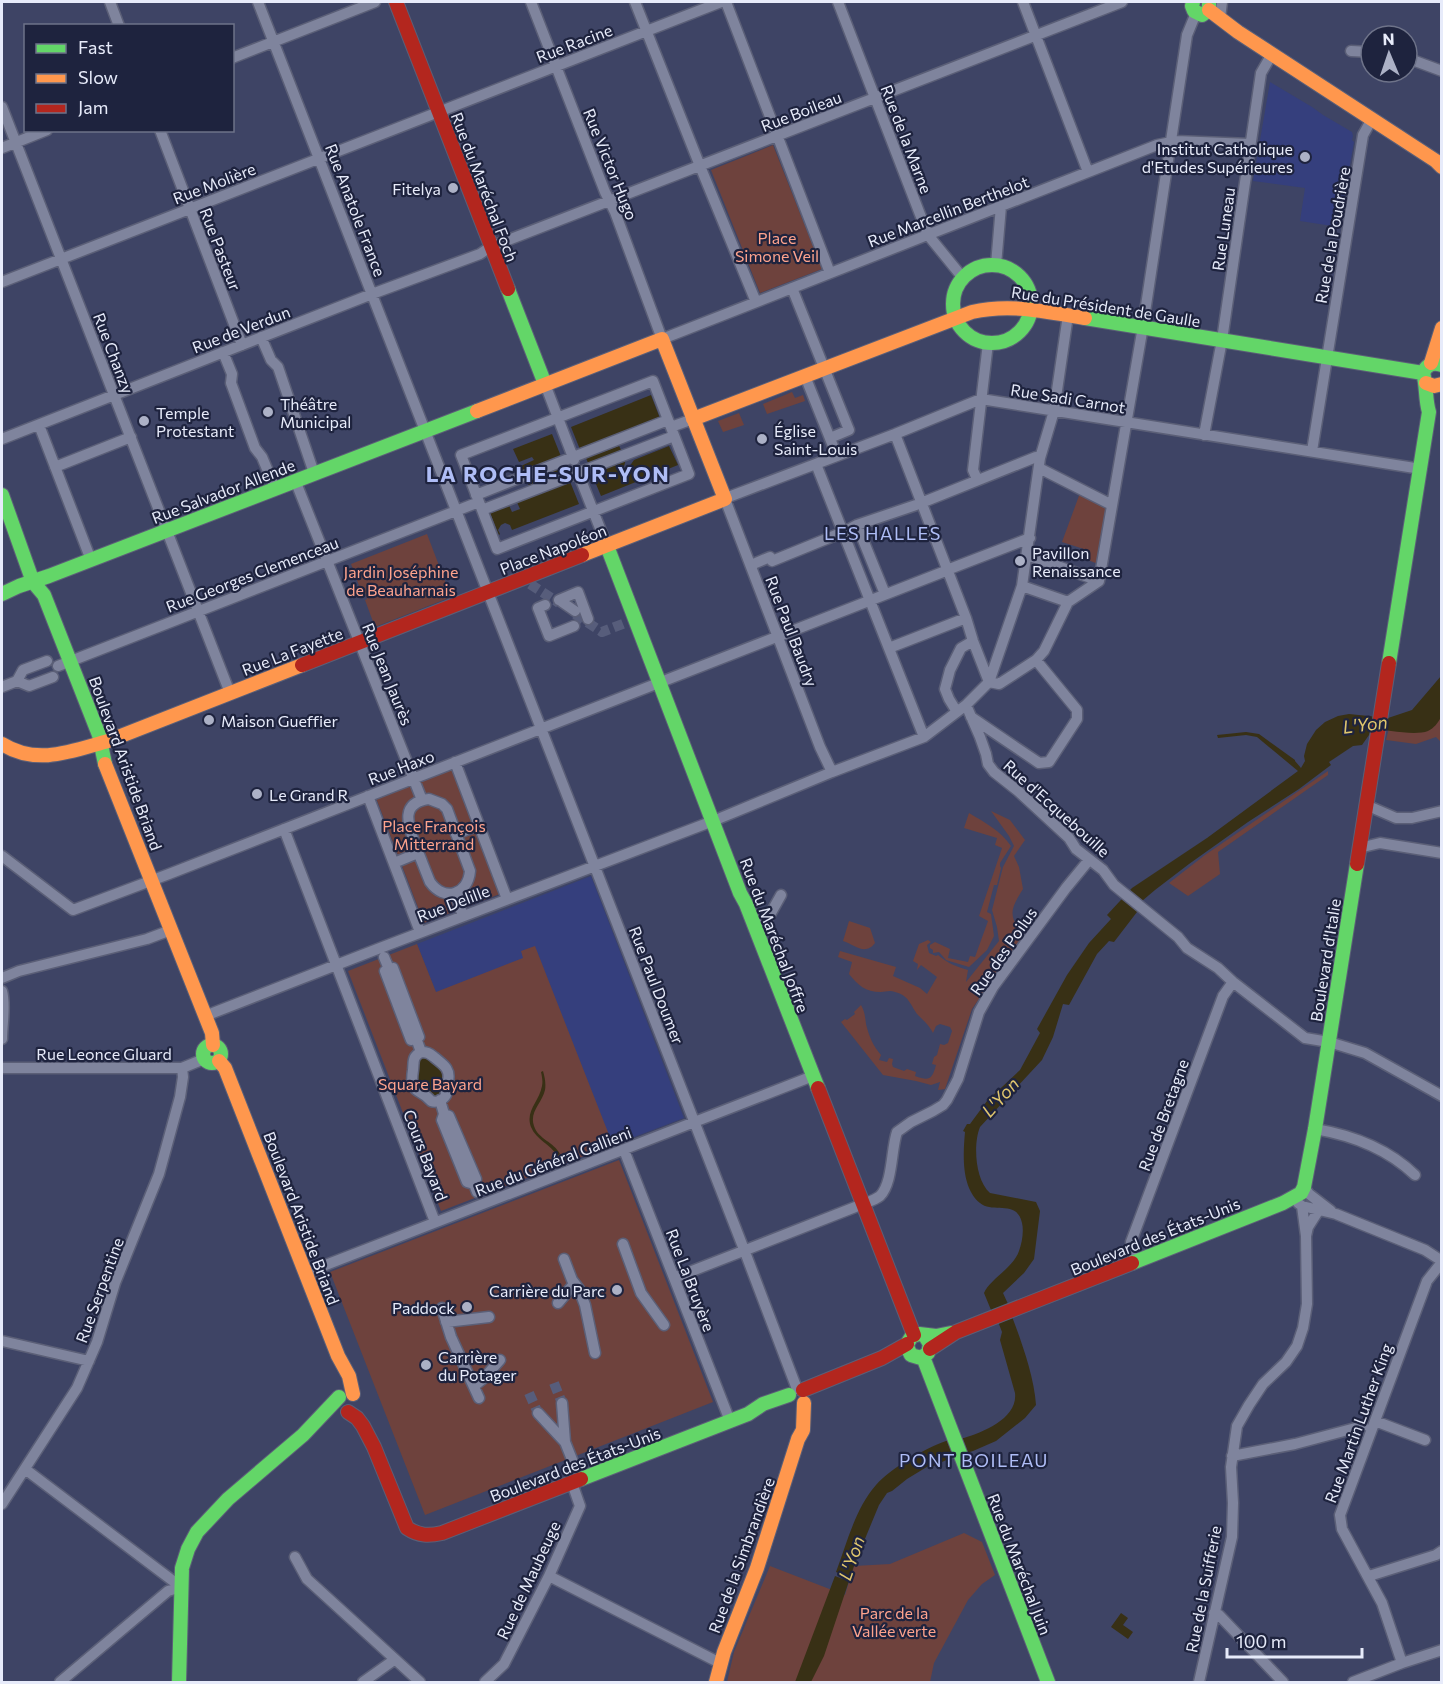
<svg xmlns="http://www.w3.org/2000/svg" width="1443" height="1684" font-family="Commissioner,sans-serif">
<style>
.built{fill:#353f7d}
.green{fill:#6e423d}
.water{fill:#383015}
.lines{fill:none;stroke-linecap:round;stroke-linejoin:round}
.street-tunnel{stroke:#575d7b;stroke-width:10;stroke-dasharray:10 5;stroke-linecap:butt}
.street-casing{stroke:#5b5f77;stroke-width:13}
.fast-casing{stroke:#5b5f77;stroke-width:16}
.slow-casing{stroke:#5b5f77;stroke-width:16}
.jam-casing{stroke:#5b5f77;stroke-width:16}
.street{stroke:#7f849d;stroke-width:10}
.fast{stroke:#63d668;stroke-width:14}
.slow{stroke:#ff974d;stroke-width:14}
.jam{stroke:#b3261e;stroke-width:14}
.poi-dot{fill:#acb1c6;stroke:#1e233e;stroke-width:2}
.labels{text-anchor:middle;dominant-baseline:central;stroke-width:4.5;stroke-linejoin:round;paint-order:stroke}
.street-label{font-size:16px;fill:#e7ebfa;stroke:#1e233e}
.poi-label{font-size:16px;fill:#e7ebfa;stroke:#1e233e;text-anchor:start}
.park-label{font-size:16px;fill:#fea38d;stroke:#1e233e}
.neighbourhood-label{font-size:18px;letter-spacing:1.5px;fill:#afbdf6;stroke:#1e233e}
.water-label{font-size:18px;font-style:italic;fill:#e0c66d;stroke:#1e233e}
.district-label{font-size:22px;font-weight:bold;letter-spacing:1.5px;fill:#afbdf6;stroke:#1e233e}
</style>
<rect width="100%" height="100%" fill="#3e4465"/>
<path class="built" d="M 1270,82 L 1312,107 L 1323,115 L 1352,132 L 1353,136 L 1352,140 L 1354,142 L 1339,227 L 1300,221 L 1305,188 L 1253,181 Z
M 591,876 L 684,1118 L 511,1184 L 417,944 Z"/>
<path class="green" d="M 773,145 L 822,269 L 760,293 L 711,170 Z
M 792,392 L 795,398 L 803,395 L 805,401 L 767,414 L 763,404 Z
M 739,413 L 744,425 L 723,432 L 718,421 Z
M 1080,493 L 1108,506 L 1098,564 L 1088,560 L 1090,551 L 1062,542 Z
M 427,534 L 451,597 L 375,627 L 365,600 L 367,599 L 364,590 L 361,591 L 351,564 Z
M 1441,707 L 1441,742 L 1436,737 L 1416,744 L 1386,740 L 1389,728 Z
M 452,769 L 500,894 L 424,923 L 376,798 Z
M 1328,771 L 1328,775 L 1218,852 L 1220,874 L 1188,896 L 1169,883 L 1205,855 Z
M 991,811 L 1010,820 L 1025,840 L 1014,856 L 1019,867 L 1023,889 C 1010,910 1008,915 1023,935 L 972,1009 L 945,1089 L 938,1090 L 940,1082 L 931,1085 L 916,1081 L 883,1075 L 841,1022 L 845,1019 L 847,1020 L 855,1014 L 854,1012 L 861,1005 C 865,1012 865,1017 866,1024 C 869,1036 873,1046 881,1055 L 879,1060 L 887,1062 L 889,1058 L 893,1059 L 892,1064 L 893,1067 L 904,1071 L 907,1069 L 916,1072 L 915,1076 C 929,1081 932,1080 936,1065 L 932,1064 L 934,1057 L 937,1055 L 940,1044 L 944,1045 L 948,1043 L 952,1031 L 950,1027 L 940,1024 L 936,1026 L 933,1033 C 929,1025 924,1021 918,1015 C 910,1005 909,995 895,992 C 890,990 885,992 881,992 C 865,992 858,985 849,974 L 852,962 L 838,957 L 840,951 L 896,967 L 893,976 L 920,988 L 927,994 L 937,977 L 921,965 L 917,970 L 918,964 L 913,961 L 919,944 L 928,940 L 931,942 L 927,945 L 929,953 L 936,956 L 938,955 C 947,963 957,967 968,970 L 966,982 L 999,941 L 997,927 L 992,910 L 1003,867 L 1014,846 L 1009,836 Z
M 969,813 C 984,822 1001,831 1011,846 L 1000,863 L 1000,866 L 1001,868 L 997,885 L 994,885 L 987,912 L 991,914 L 994,936 L 987,950 L 969,967 L 946,960 L 939,952 L 933,953 L 933,950 L 930,948 L 930,945 L 935,942 L 950,949 L 948,958 L 968,962 L 970,956 L 975,957 L 988,921 L 979,916 L 1002,848 L 995,845 L 997,838 L 964,828 Z
M 849,921 L 870,928 L 875,943 C 865,956 855,945 843,941 Z
M 417,944 L 436,992 L 523,958 L 521,951 L 535,946 L 613,1145 L 441,1211 L 348,971 Z
M 619,1160 L 713,1402 L 425,1515 L 330,1272 Z
M 964,1533 L 982,1542 L 995,1575 L 982,1584 L 968,1600 L 934,1663 L 930,1682 L 727,1682 L 734,1652 L 770,1566 L 845,1595 L 854,1566 L 890,1564 Z"/>
<path class="water" d="M 651,395 L 661,421 L 581,452 L 571,427 Z
M 552,434 L 562,459 L 524,474 L 521,466 L 534,460 L 532,457 L 519,462 L 513,449 Z
M 619,446 L 626,459 L 622,474 L 624,474 L 634,460 L 669,446 L 678,465 L 601,496 L 591,472 L 591,463 L 588,463 L 586,458 Z
M 563,464 L 579,504 L 512,530 L 510,525 L 505,523 L 501,525 L 498,530 L 500,534 L 499,535 L 489,510 L 508,503 L 512,512 L 520,509 L 516,500 L 530,488 L 526,479 Z
M 1441,676 L 1441,717 C 1438,723 1434,728 1428,731 C 1415,736 1386,730 1371,728 L 1369,735 L 1362,745 L 1353,746 L 1329,762 L 1331,765 L 1299,789 L 1248,822 L 1189,864 L 1155,890 L 1142,901 L 1137,912 L 1114,942 L 1109,941 L 1097,954 L 1069,1005 L 1063,1004 L 1053,1037 L 1042,1060 L 980,1127 C 973,1144 975,1180 990,1193 L 1036,1202 L 1040,1211 L 1034,1259 L 1024,1273 L 1003,1293 L 1008,1304 L 1008,1306 C 1019,1335 1034,1374 1036,1405 L 1025,1418 L 996,1441 L 973,1451 L 953,1457 L 931,1467 L 930,1465 L 907,1479 L 892,1491 L 887,1493 L 879,1505 L 855,1563 L 824,1656 L 811,1682 L 795,1682 L 835,1576 L 843,1579 L 843,1575 L 836,1572 C 847,1543 855,1509 876,1485 C 891,1468 925,1448 946,1441 C 952,1439 958,1439 964,1438 C 984,1432 1018,1418 1015,1393 L 1000,1340 L 1002,1332 L 994,1311 L 991,1310 L 984,1293 C 990,1279 1013,1268 1019,1251 C 1022,1243 1024,1231 1022,1223 C 1017,1199 993,1214 980,1203 C 961,1187 963,1155 965,1132 L 963,1131 L 967,1124 L 970,1124 L 987,1101 L 1020,1070 L 1040,1033 L 1037,1029 L 1067,975 L 1089,943 L 1111,919 L 1107,915 L 1132,888 L 1207,838 L 1298,771 L 1257,737 L 1246,735 L 1218,738 L 1217,735 L 1246,732 L 1259,734 L 1295,760 L 1295,761 L 1301,768 L 1305,761 L 1304,756 L 1307,744 L 1316,730 L 1325,722 L 1338,716 L 1349,714 L 1388,718 L 1412,710 Z
M 425,1055 C 443,1070 445,1072 442,1095 L 436,1098 L 417,1083 L 418,1059 Z
M 543,1071 C 545,1078 546,1084 545,1090 C 542,1103 529,1112 534,1126 C 538,1139 554,1142 560,1154 L 557,1156 C 551,1144 536,1140 531,1127 C 525,1111 539,1102 542,1086 C 543,1081 542,1077 541,1072 Z
M 1121,1613 L 1128,1618 L 1123,1625 L 1133,1632 L 1128,1639 L 1111,1627 Z"/>
<g class="lines">
<path class="street-tunnel" d="M 530,584 L 559,603
M 575,614 L 602,632 L 625,623
M 554,1383 L 562,1403
M 529,1393 L 538,1413"/>
<g class="street-casing">
<path id="street" d="M 110,2 L 119,26
M 258,2 L 745,1252 L 797,1389
M 531,2 L 605,192 L 615,212 L 662,339 L 1157,145 L 1176,141 L 1250,144
M 635,2 L 700,166 L 756,302
M 726,2 L 830,273
M 838,2 L 928,235 L 963,278
M 1023,2 L 1088,172
M 1220,18 L 1222,2
M 1351,51 L 1371,52
M 232,58 L 375,2
M 1407,58 L 1442,71
M 2,107 L 230,693
M 160,130 L 242,345
M 2,148 L 47,130
M 996,265 L 1001,206
M 2,282 L 721,2
M 792,288 L 849,430 L 830,438
M 261,337 L 271,360 L 278,367 L 314,473
M 223,352 L 232,374 L 231,383 L 255,448 L 262,457 L 275,488
M 805,376 L 837,456
M 653,381 L 689,474 L 497,549 L 461,455 Z
M 545,384 L 574,460
M 39,425 L 91,560
M 671,427 L 693,419
M 895,434 L 966,618 L 973,641 L 989,682
M 1204,435 L 1222,340 L 1261,73 L 1272,54
M 2,439 L 372,294 L 480,254 L 490,247 L 1122,2
M 1312,451 L 1363,135 L 1372,119
M 816,464 L 924,737
M 55,467 L 131,437
M 1039,468 L 1112,505
M 577,470 L 607,546
M 977,479 L 973,470 L 988,343
M 295,480 L 422,800
M 476,495 L 668,420
M 921,503 L 1036,457 L 1040,458
M 482,510 L 674,436
M 857,525 L 885,594
M 1027,555 L 1099,581 L 1068,602
M 751,565 L 770,557 L 772,561 L 846,531 L 857,525 L 916,505
M 947,570 L 1030,538
M 1099,581 L 1142,332 L 1187,35 L 1196,13
M 559,600 L 578,592 L 588,619
M 562,602 L 575,611
M 1068,602 L 1022,586 L 1040,458 L 1054,411 L 1068,315
M 545,605 L 538,608 L 549,636 L 574,626
M 889,648 L 966,618
M 47,661 L 23,670 L 17,681 L 29,686 L 53,677
M 58,666 L 479,502
M 989,682 L 999,684 L 1036,660 L 1044,651 L 1068,602
M 2,687 L 17,681
M 966,705 L 980,737 L 986,754 L 988,764 L 994,772 L 1018,791 L 1069,838 L 1076,849 L 1103,870 L 1114,885 L 1178,937 L 1187,948 L 1218,968 L 1233,982 L 1305,1038 L 1329,1042 L 1365,1053 L 1442,1096
M 957,712 L 949,699 L 945,689 L 950,670 L 961,648 L 973,641
M 971,717 L 1039,763 L 1049,762 L 1077,719 L 1077,710 L 1036,660
M 455,762 L 507,899
M 832,772 L 820,747 L 725,499 L 731,496 L 895,434 L 981,399 L 1421,469
M 368,796 L 420,932
M 429,799 L 442,804 L 447,809 L 470,871 C 468,895 444,902 430,882 C 425,870 421,859 416,847 C 409,827 398,803 429,799 Z
M 1366,805 L 1396,818 L 1412,818 L 1442,811
M 284,829 L 435,1222
M 456,834 L 479,825
M 1359,848 L 1380,843 L 1442,853
M 2,856 L 73,910 L 169,874 L 943,572
M 394,863 L 418,853
M 455,893 L 463,916
M 754,926 L 767,920 L 781,895
M 384,957 L 389,969 L 393,968 L 419,1037 L 416,1038 L 421,1052
M 389,969 L 385,971 L 411,1040 L 416,1038
M 2,978 L 19,971 L 147,939 L 171,930
M 2,991 C 6,1005 2,1024 2,1039
M 205,1016 L 380,948 L 713,821 L 832,772 L 924,737 L 966,705 L 989,682 L 1022,586
M 421,1052 C 427,1052 429,1053 434,1057 C 442,1064 451,1068 448,1081 C 447,1087 445,1088 446,1095 C 443,1100 437,1103 431,1101 C 420,1087 409,1096 413,1070 C 414,1061 412,1057 421,1052 Z
M 2,1068 L 182,1068 L 204,1059
M 441,1103 L 440,1100 L 444,1114 L 442,1120 L 467,1182 L 474,1184
M 444,1114 L 449,1116 L 476,1179 L 474,1184 L 477,1192
M 1315,1129 C 1351,1135 1388,1149 1415,1175
M 624,1150 L 730,1421
M 1304,1187 L 1309,1194 L 1331,1211
M 1298,1203 L 1302,1206 L 1336,1214 L 1425,1250 L 1442,1261
M 1306,1236 L 1308,1227 L 1322,1205
M 623,1244 L 641,1293 L 664,1325
M 564,1259 L 572,1280 L 579,1289 L 585,1305 L 595,1353
M 1135,1261 L 1131,1242 L 1223,996 L 1233,982
M 305,1273 L 813,1076
M 674,1278 L 863,1204 C 868,1202 875,1200 880,1196 C 893,1183 891,1149 897,1132 L 911,1122 L 933,1111 L 943,1105 L 947,1100 L 958,1079 L 979,1012 L 993,987 L 1066,888 L 1089,860
M 558,1303 L 574,1284
M 442,1308 L 451,1337 L 479,1398
M 446,1322 L 489,1317
M 2,1341 L 89,1361
M 474,1386 L 484,1378 L 500,1360
M 562,1403 L 565,1442
M 538,1413 L 565,1442 L 573,1462
M 1375,1421 L 1425,1440
M 1232,1456 L 1295,1444 L 1363,1426
M 25,1469 L 181,1587
M 2,1504 L 77,1388 L 97,1342 L 115,1283 L 159,1174 L 180,1097 L 183,1077 L 182,1068
M 295,1557 L 307,1579 L 420,1682
M 549,1576 L 720,1663
M 1369,1576 L 1436,1555 L 1442,1551
M 1214,1613 L 1219,1615 L 1283,1682
M 1402,1663 L 1382,1603 L 1342,1529 L 1340,1515 L 1427,1281 L 1442,1262
M 60,1682 L 168,1591 L 181,1587
M 363,1682 L 394,1660
M 485,1682 L 504,1664 L 549,1576 L 580,1506 L 572,1483
M 1199,1682 L 1232,1537 L 1233,1503 L 1231,1467 L 1237,1426 L 1249,1405 L 1263,1384 L 1286,1362 L 1297,1346 L 1303,1328 L 1307,1304 L 1306,1236 L 1302,1206
M 1353,1682 L 1402,1663 L 1442,1650"/>
</g>
<g class="fast-casing">
<path id="fast" d="M 1193,2 L 1192,6 L 1194,11 L 1202,15 L 1209,10 L 1209,2
M953 304a39 39 0 1 1 78 0a39 39 0 1 1-78 0Z
M 508,289 L 545,384
M 1085,318 L 1423,373
M 2,495 L 33,582 L 44,595 L 99,735 L 105,764
M 607,546 L 740,893 L 746,904 L 818,1088
M 2,594 L 19,586 L 49,576 L 477,411
M 1389,663 L 1429,412 C 1425,399 1427,386 1423,373 C 1427,364 1433,362 1442,365
M203 1054a9 9 0 1 1 18 0a9 9 0 1 1-18 0Z
M 1132,1263 L 1283,1203 L 1301,1193 L 1304,1187 L 1315,1129 L 1357,864
M 925,1336 L 930,1344 L 928,1353 L 921,1358 L 911,1355 L 908,1349 L 907,1344 L 912,1336 L 919,1334 L 936,1336 L 951,1333
M 923,1357 L 1048,1682
M 581,1479 L 748,1414 L 763,1404 L 789,1395
M 179,1682 L 182,1568 L 188,1549 L 197,1532 L 228,1499 L 303,1435 L 339,1397"/>
</g>
<g class="slow-casing">
<path id="slow" d="M 1209,10 L 1238,32 L 1436,161 L 1442,167
M 1431,363 L 1442,328
M 1426,383 L 1434,386 L 1442,384
M 477,411 L 662,339 L 725,499 L 582,555
M 693,419 L 972,312 C 1011,303 1047,312 1085,318
M 2,744 C 37,766 72,751 108,741 L 302,665
M 105,764 L 212,1033 L 213,1045
M 219,1061 L 225,1068 L 338,1356 L 349,1376 L 353,1394
M 716,1682 L 724,1652 L 757,1568 L 798,1439 L 803,1430 L 804,1403"/>
</g>
<g class="jam-casing">
<path id="jam" d="M 396,2 L 508,289
M 302,665 L 582,555
M 1357,864 L 1389,663
M 818,1088 L 914,1335
M 930,1349 L 956,1332 L 1132,1263
M 803,1390 L 882,1358 L 907,1344
M 348,1412 L 357,1418 L 363,1426 L 374,1447 L 407,1528 C 419,1536 429,1536 442,1533 L 581,1479"/>
</g>
<use href="#street" class="street"/>
<use href="#fast" class="fast"/>
<use href="#slow" class="slow"/>
<use href="#jam" class="jam"/>
</g>
<g class="poi-dot">
<circle cx="1305" cy="157" r="6"/>
<circle cx="453" cy="188" r="6"/>
<circle cx="268" cy="412" r="6"/>
<circle cx="144" cy="421" r="6"/>
<circle cx="762" cy="439" r="6"/>
<circle cx="1020" cy="561" r="6"/>
<circle cx="209" cy="720" r="6"/>
<circle cx="257" cy="794" r="6"/>
<circle cx="617" cy="1290" r="6"/>
<circle cx="467" cy="1307" r="6"/>
<circle cx="426" cy="1365" r="6"/>
</g>
<g class="labels">
<g class="street-label">
<text transform="translate(574 43) rotate(-21)">Rue Racine</text>
<text transform="translate(801 111) rotate(-21)">Rue Boileau</text>
<text transform="translate(907 139) rotate(69)">Rue de la Marne</text>
<text transform="translate(611 164) rotate(68)">Rue Victor Hugo</text>
<text transform="translate(214 183) rotate(-21)">Rue Molière</text>
<text transform="translate(485 187) rotate(69)">Rue du Maréchal Foch</text>
<text transform="translate(356 210) rotate(69)">Rue Anatole France</text>
<text transform="translate(948 211) rotate(-21)">Rue Marcellin Berthelot</text>
<text transform="translate(1223 229) rotate(-82)">Rue Luneau</text>
<text transform="translate(1332 235) rotate(-80)">Rue de la Poudrière</text>
<text transform="translate(221 249) rotate(69)">Rue Pasteur</text>
<text transform="translate(1106 306) rotate(9)">Rue du Président de Gaulle</text>
<text transform="translate(241 329) rotate(-21)">Rue de Verdun</text>
<text transform="translate(114 353) rotate(69)">Rue Chanzy</text>
<text transform="translate(1068 398) rotate(9)">Rue Sadi Carnot</text>
<text transform="translate(223 491) rotate(-21)">Rue Salvador Allende</text>
<text transform="translate(553 549) rotate(-21)">Place Napoléon</text>
<text transform="translate(252 574) rotate(-21)">Rue Georges Clemenceau</text>
<text transform="translate(792 631) rotate(69)">Rue Paul Baudry</text>
<text transform="translate(292 651) rotate(-21)">Rue La Fayette</text>
<text transform="translate(388 674) rotate(68)">Rue Jean Jaurès</text>
<text transform="translate(126 763) rotate(70)">Boulevard Aristide Briand</text>
<text transform="translate(401 767) rotate(-21)">Rue Haxo</text>
<text transform="translate(1057 808) rotate(42)">Rue d'Ecquebouille</text>
<text transform="translate(453 903) rotate(-21)">Rue Delille</text>
<text transform="translate(775 935) rotate(69)">Rue du Maréchal Joffre</text>
<text transform="translate(1003 951) rotate(-55)">Rue des Poilus</text>
<text transform="translate(1325 960) rotate(-81)">Boulevard d'Italie</text>
<text transform="translate(657 985) rotate(69)">Rue Paul Doumer</text>
<text x="104" y="1053">Rue Leonce Gluard</text>
<text transform="translate(1163 1115) rotate(-70)">Rue de Bretagne</text>
<text transform="translate(426 1155) rotate(69)">Cours Bayard</text>
<text transform="translate(553 1161) rotate(-21)">Rue du Général Gallieni</text>
<text transform="translate(302 1218) rotate(69)">Boulevard Aristide Briand</text>
<text transform="translate(1155 1236) rotate(-22)">Boulevard des États-Unis</text>
<text transform="translate(691 1280) rotate(69)">Rue La Bruyère</text>
<text transform="translate(99 1290) rotate(-70)">Rue Serpentine</text>
<text transform="translate(1358 1423) rotate(-70)">Rue Martin Luther King</text>
<text transform="translate(575 1464) rotate(-21)">Boulevard des États-Unis</text>
<text transform="translate(741 1555) rotate(-70)">Rue de la Simbrandière</text>
<text transform="translate(1020 1564) rotate(69)">Rue du Maréchal Juin</text>
<text transform="translate(528 1580) rotate(-65)">Rue de Maubeuge</text>
<text transform="translate(1203 1589) rotate(-79)">Rue de la Suifferie</text>
</g>
<g class="poi-label">
<text x="1293" y="148" text-anchor="end">Institut Catholique<tspan x="1293" dy="18">d'Etudes Supérieures</tspan></text>
<text x="441" y="188" text-anchor="end">Fitelya</text>
<text x="280" y="403">Théâtre<tspan x="280" dy="18">Municipal</tspan></text>
<text x="156" y="412">Temple<tspan x="156" dy="18">Protestant</tspan></text>
<text x="774" y="430">Église<tspan x="774" dy="18">Saint-Louis</tspan></text>
<text x="1032" y="552">Pavillon<tspan x="1032" dy="18">Renaissance</tspan></text>
<text x="221" y="720">Maison Gueffier</text>
<text x="269" y="794">Le Grand R</text>
<text x="605" y="1290" text-anchor="end">Carrière du Parc</text>
<text x="455" y="1307" text-anchor="end">Paddock</text>
<text x="438" y="1356">Carrière<tspan x="438" dy="18">du Potager</tspan></text>
</g>
<g class="park-label">
<text x="777" y="237">Place<tspan x="777" dy="18">Simone Veil</tspan></text>
<text x="401" y="571">Jardin Joséphine<tspan x="401" dy="18">de Beauharnais</tspan></text>
<text x="434" y="825">Place François<tspan x="434" dy="18">Mitterrand</tspan></text>
<text x="430" y="1083">Square Bayard</text>
<text x="894" y="1612">Parc de la<tspan x="894" dy="18">Vallée verte</tspan></text>
</g>
<g class="neighbourhood-label">
<text x="883" y="533">LES HALLES</text>
<text x="974" y="1460">PONT BOILEAU</text>
</g>
<g class="water-label">
<text transform="translate(1365 724) rotate(-7)">L'Yon</text>
<text transform="translate(1000 1097) rotate(-48)">L'Yon</text>
<text transform="translate(851 1558) rotate(-71)">L'Yon</text>
</g>
<g class="district-label">
<text x="548" y="473">LA ROCHE-SUR-YON</text>
</g>
</g>
<rect width="1443" height="1684" fill="none" stroke="#e7ebfa" stroke-width="6"/>
<rect x="24" y="24" width="210" height="108" fill="#1e233e" stroke="#6e7389" stroke-width="1.5"/>
<rect x="36" y="44" width="30" height="9" fill="#63d668" stroke="#6e7389" stroke-width="1.5"/>
<text x="78" y="54" font-size="18" fill="#e7ebfa">Fast</text>
<rect x="36" y="74" width="30" height="9" fill="#ff974d" stroke="#6e7389" stroke-width="1.5"/>
<text x="78" y="84" font-size="18" fill="#e7ebfa">Slow</text>
<rect x="36" y="104" width="30" height="9" fill="#b3261e" stroke="#6e7389" stroke-width="1.5"/>
<text x="78" y="114" font-size="18" fill="#e7ebfa">Jam</text>
<g transform="translate(1389 54) rotate(358)"><circle r="28" fill="#1e233e" stroke="#6e7389" stroke-width="1.5"/>
<path d="M0-4.5L10 22L0 15L-10 22Z" fill="#acb1c6"/>
<text y="-9" font-size="16" font-weight="bold" text-anchor="middle" fill="#e7ebfa">N</text>
</g>
<path d="M1227 1648v9h135v-9" fill="none" stroke="#e7ebfa" stroke-width="3"/>
<text x="1236" y="1648" font-size="18" fill="#e7ebfa" stroke="#1e233e" stroke-width="4.5" paint-order="stroke">100 m</text>
</svg>
